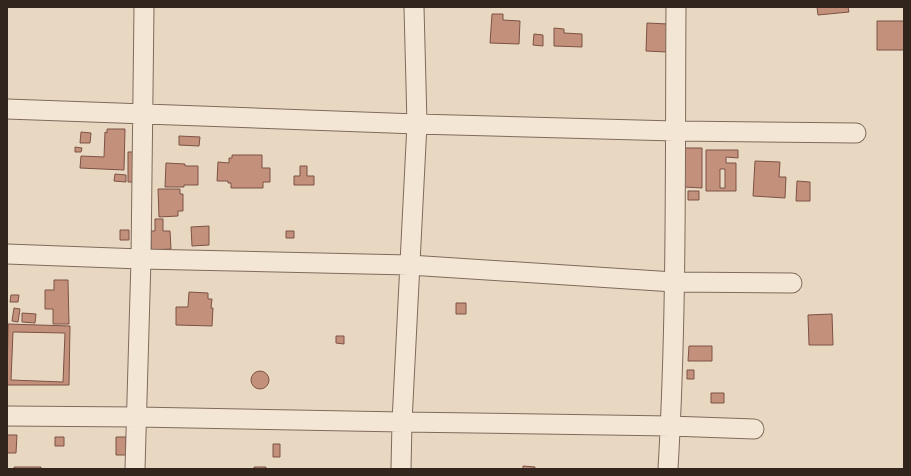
<svg xmlns="http://www.w3.org/2000/svg" width="911" height="476" font-family="'Noto Serif',serif">
<style>
.building{fill:#c3907c;stroke:#7d5244;fill-rule:evenodd}
.lines{fill:none;stroke-linecap:round;stroke-linejoin:round}
.minor-casing{stroke:#806a5b;stroke-width:21}
.minor{stroke:#f4e6d5;stroke-width:19}
</style>
<rect width="100%" height="100%" fill="#e8d8c2"/>
<path class="building" d="M 817,7 L 848,7 L 849,12 L 818,15 Z
M 492,14 L 503,14 L 503,20 L 520,21 L 519,44 L 490,43 Z
M 877,21 L 904,21 L 904,50 L 877,50 Z
M 647,23 L 668,24 L 667,52 L 646,51 Z
M 554,28 L 564,29 L 564,33 L 582,34 L 582,47 L 554,46 Z
M 534,34 L 543,35 L 543,46 L 533,45 Z
M 107,129 L 125,129 L 124,170 L 80,168 L 81,156 L 104,157 L 105,132 L 107,133 Z
M 81,132 L 91,133 L 90,143 L 80,143 Z
M 179,136 L 200,137 L 199,146 L 179,145 Z
M 75,147 L 82,148 L 81,152 L 75,152 Z
M 684,148 L 702,148 L 702,188 L 684,187 Z
M 706,150 L 738,150 L 738,158 L 726,157 L 726,163 L 736,163 L 736,191 L 706,191 ZM 720,169 L 725,169 L 725,188 L 720,188 Z
M 128,152 L 136,152 L 137,182 L 128,182 Z
M 232,155 L 262,155 L 262,168 L 270,168 L 270,182 L 263,182 L 263,188 L 231,188 L 231,183 L 228,183 L 228,181 L 217,181 L 218,162 L 229,163 L 229,158 L 232,158 Z
M 755,161 L 780,162 L 779,177 L 786,177 L 785,198 L 753,196 Z
M 166,163 L 185,164 L 185,166 L 198,166 L 198,185 L 184,185 L 184,187 L 165,187 Z
M 300,166 L 307,166 L 307,176 L 314,176 L 314,185 L 294,185 L 294,176 L 300,176 Z
M 115,174 L 126,175 L 126,182 L 114,181 Z
M 797,181 L 810,182 L 810,201 L 796,201 Z
M 158,189 L 180,189 L 180,194 L 183,194 L 183,211 L 178,211 L 178,216 L 159,217 Z
M 688,191 L 699,191 L 699,200 L 688,200 Z
M 155,219 L 163,219 L 163,231 L 170,231 L 171,249 L 151,250 L 151,231 L 155,231 Z
M 209,226 L 209,245 L 192,246 L 191,227 Z
M 120,230 L 129,230 L 129,240 L 120,240 Z
M 286,231 L 294,231 L 294,238 L 286,238 Z
M 54,280 L 68,280 L 69,324 L 53,324 L 53,309 L 45,309 L 45,290 L 54,290 Z
M 189,292 L 208,293 L 208,299 L 212,299 L 211,308 L 213,308 L 212,326 L 176,325 L 176,307 L 188,307 Z
M 11,295 L 19,295 L 18,302 L 10,302 Z
M 456,303 L 466,303 L 466,314 L 456,314 Z
M 14,308 L 20,309 L 18,322 L 12,321 Z
M 22,313 L 36,314 L 35,323 L 22,322 Z
M 832,314 L 833,345 L 809,345 L 808,315 Z
M 8,324 L 70,326 L 69,385 L 7,385 Z
M 13,332 L 65,333 L 63,382 L 11,380 Z
M 336,336 L 344,336 L 344,344 L 336,343 Z
M 689,346 L 712,346 L 712,361 L 688,361 Z
M 687,370 L 694,370 L 694,379 L 687,379 Z
M251 380a9 9 0 1 1 18 0a9 9 0 1 1-18 0Z
M 711,393 L 724,393 L 724,403 L 711,403 Z
M 7,435 L 17,435 L 16,453 L 7,453 Z
M 55,437 L 64,437 L 64,446 L 55,446 Z
M 116,437 L 126,437 L 126,455 L 116,455 Z
M 273,444 L 280,444 L 280,457 L 273,457 Z
M 523,466 L 535,467 L 535,469 L 523,469 Z
M 14,467 L 41,467 L 41,469 L 14,469 Z
M 254,467 L 266,467 L 266,469 L 254,469 Z"/>
<g class="lines">
<g class="minor-casing">
<path id="minor" d="M 7,109 L 417,124 L 675,131 L 856,133
M 7,254 L 141,259 L 409,265 L 674,282 L 792,283
M 7,416 L 137,417 L 402,422 L 670,426 L 754,429
M 135,469 L 141,259 L 144,7
M 401,469 L 402,422 L 417,124 L 414,7
M 668,469 C 677,315 675,161 676,7"/>
</g>
<use href="#minor" class="minor"/>
</g>
<rect width="911" height="476" fill="none" stroke="#32251e" stroke-width="16"/>
</svg>
